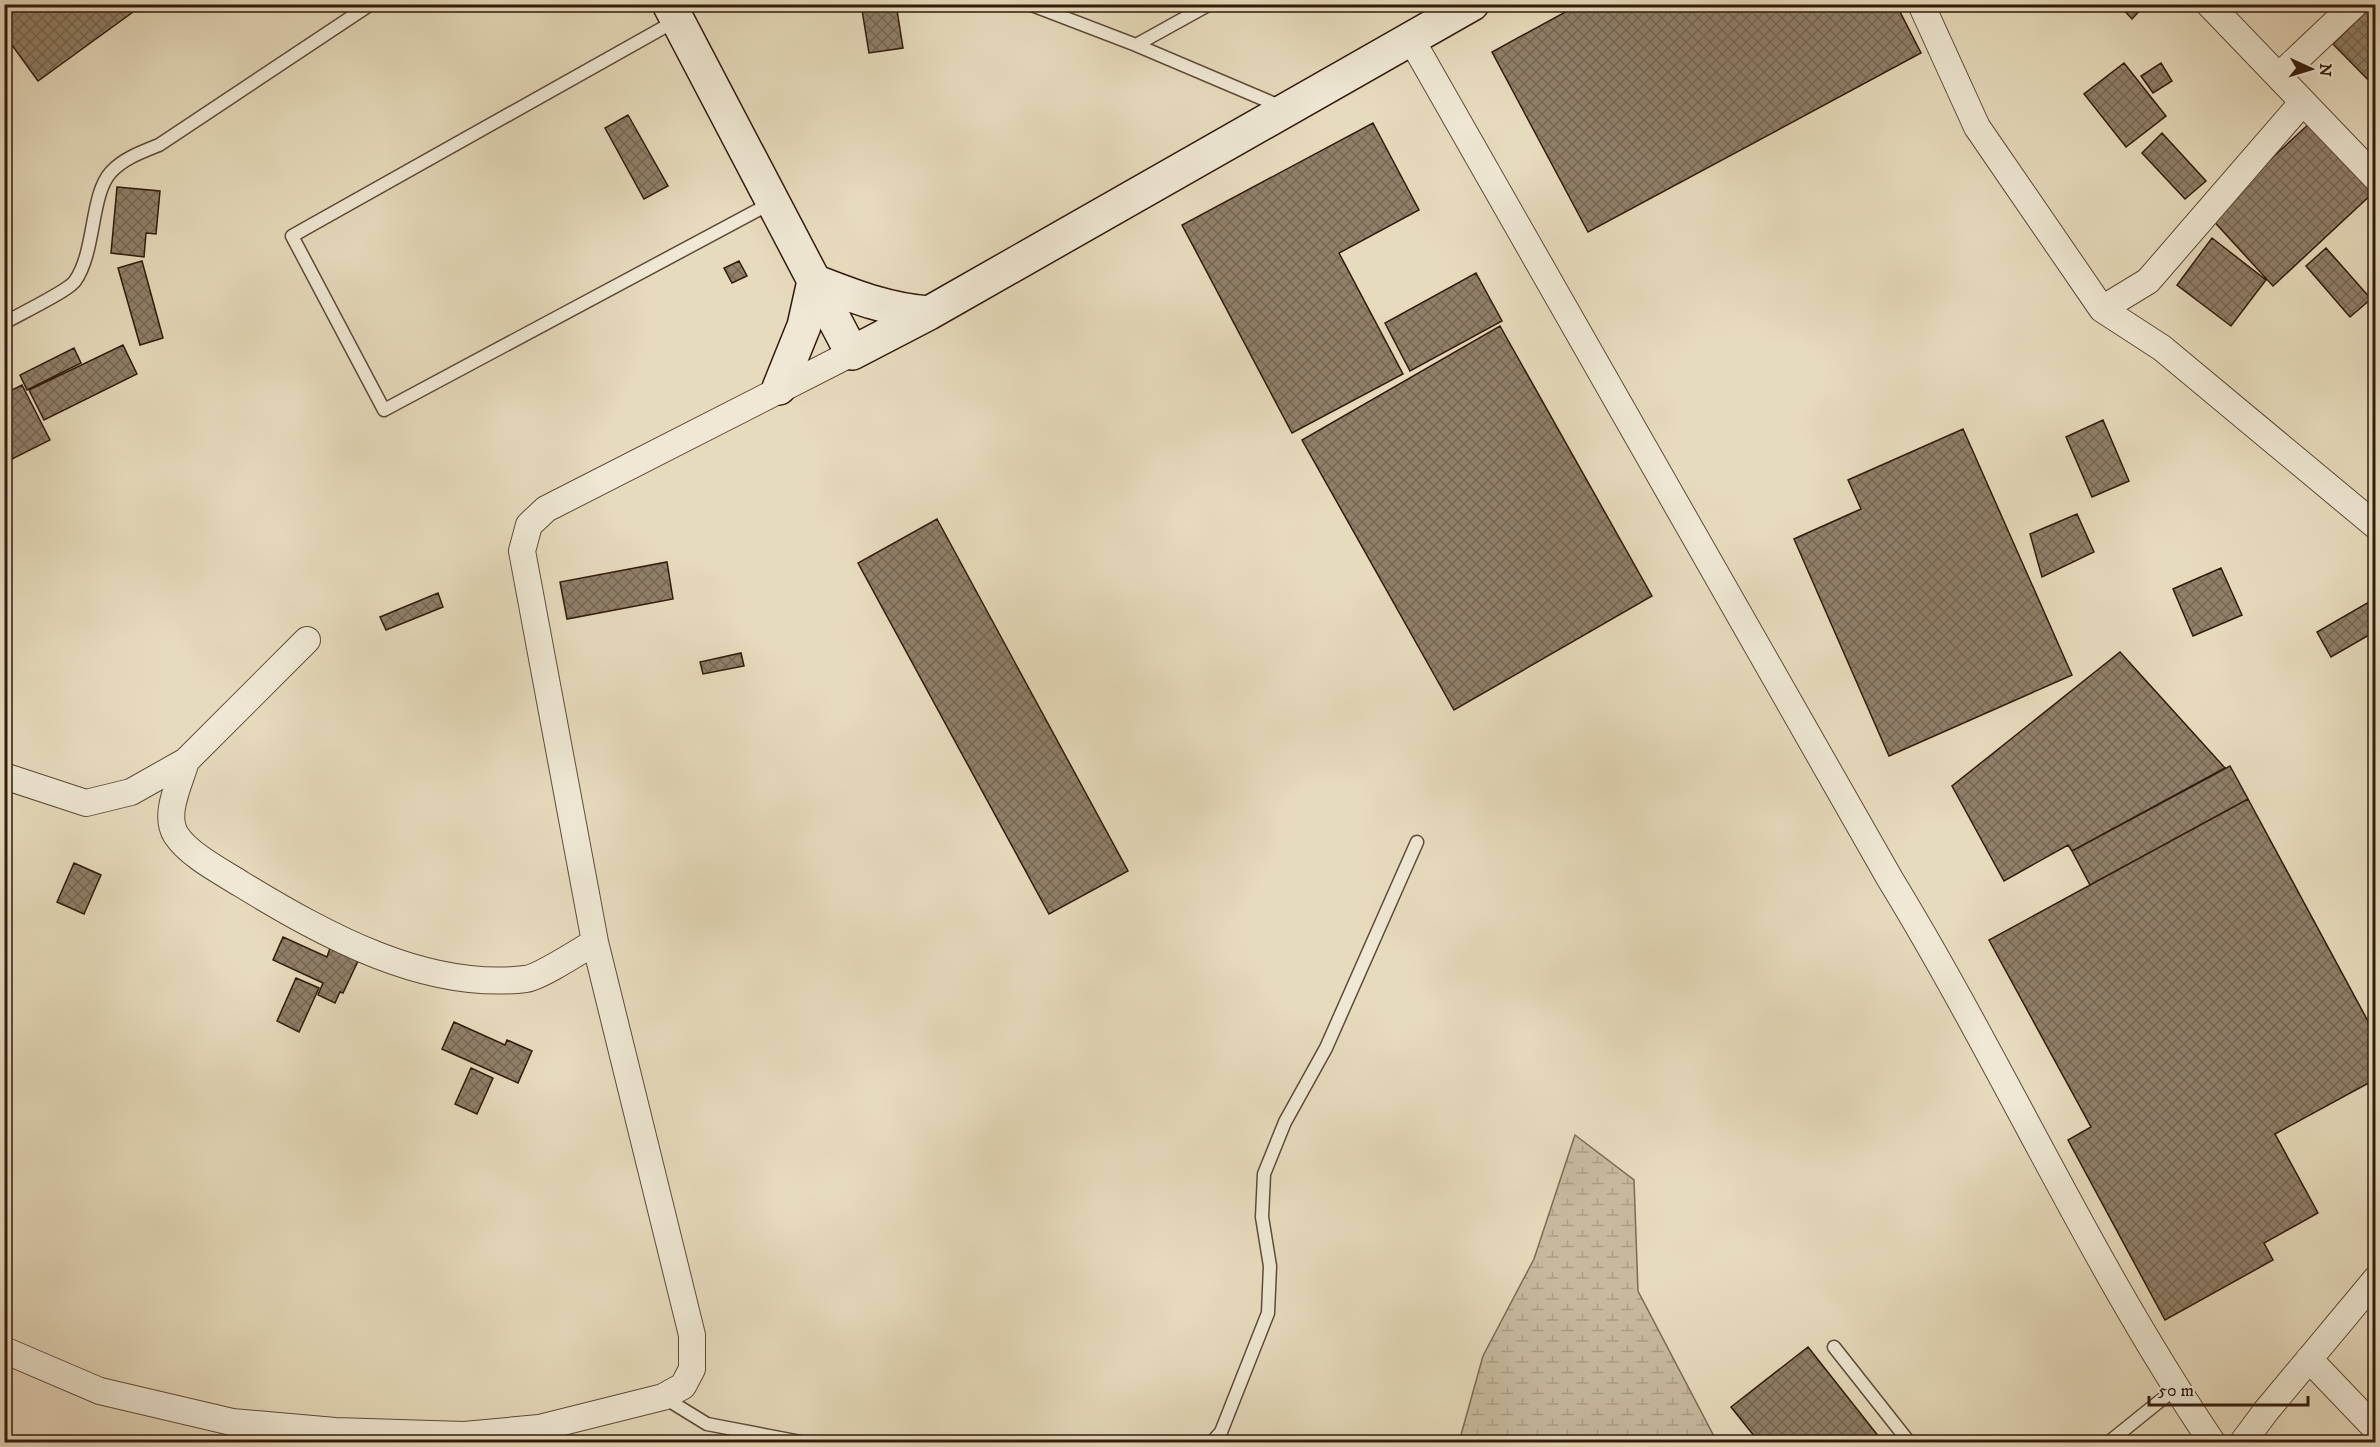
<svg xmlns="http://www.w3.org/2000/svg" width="2380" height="1447" font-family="'IM FELL DW Pica',serif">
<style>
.wetland{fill:url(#wetland-marsh);stroke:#7d6a56;stroke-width:1.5}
.building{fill:url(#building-cross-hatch);stroke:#321b0d;stroke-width:1.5}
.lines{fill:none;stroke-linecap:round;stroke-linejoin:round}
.lane-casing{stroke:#5f4b39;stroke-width:15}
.street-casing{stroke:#5f4b39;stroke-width:28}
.secondary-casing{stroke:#321b0d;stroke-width:36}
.lane{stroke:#efe8d4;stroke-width:12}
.street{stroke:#efe8d4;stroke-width:26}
.secondary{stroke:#efe8d4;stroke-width:33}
</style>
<defs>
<pattern id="wetland-marsh" width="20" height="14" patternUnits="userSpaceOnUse" patternTransform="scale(1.5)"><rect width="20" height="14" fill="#c8ba9f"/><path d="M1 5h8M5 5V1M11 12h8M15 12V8" fill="none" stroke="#ac9f88"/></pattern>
<pattern id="building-cross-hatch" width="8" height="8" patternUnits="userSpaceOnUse" patternTransform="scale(1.5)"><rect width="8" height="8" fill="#907f69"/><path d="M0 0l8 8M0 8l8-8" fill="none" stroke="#766755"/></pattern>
</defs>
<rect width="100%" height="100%" fill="#e7dbbd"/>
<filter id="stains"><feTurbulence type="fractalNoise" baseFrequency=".00333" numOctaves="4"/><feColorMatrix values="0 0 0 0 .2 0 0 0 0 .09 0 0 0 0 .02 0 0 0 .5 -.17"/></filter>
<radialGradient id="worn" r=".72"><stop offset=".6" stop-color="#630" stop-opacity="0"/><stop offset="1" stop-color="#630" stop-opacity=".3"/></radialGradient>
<path class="wetland" d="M 1575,1135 L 1634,1180 L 1638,1291 L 1717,1442 L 1459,1442 L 1483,1356 L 1534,1259 Z"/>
<path class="building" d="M 4,4 L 144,4 L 38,81 L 4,34 Z
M 861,4 L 896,4 L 903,48 L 869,53 Z
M 1580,4 L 1896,4 L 1921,53 L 1588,232 L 1492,52 Z
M 2118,4 L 2146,4 L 2132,19 Z
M 2373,5 L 2376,9 L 2376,88 L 2333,44 Z
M 2124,63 L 2166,116 L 2126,147 L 2084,94 Z
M 2161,63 L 2172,81 L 2153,93 L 2141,76 Z
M 628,115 L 668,186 L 644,199 L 605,128 Z
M 2311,122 L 2375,191 L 2273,286 L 2209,216 Z
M 1373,123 L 1419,210 L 1339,253 L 1403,374 L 1292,433 L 1182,225 Z
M 2162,133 L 2206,181 L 2185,199 L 2142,153 Z
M 117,187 L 160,191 L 156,234 L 146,233 L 144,257 L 111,253 Z
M 2212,238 L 2266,280 L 2231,326 L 2177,285 Z
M 2326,248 L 2371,299 L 2350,317 L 2306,266 Z
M 142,261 L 163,338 L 140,345 L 118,268 Z
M 739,261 L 747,276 L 732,283 L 724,268 Z
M 1476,273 L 1502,321 L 1410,371 L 1385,323 Z
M 1500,326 L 1652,596 L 1454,710 L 1302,440 Z
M 123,345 L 137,374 L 44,420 L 29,390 Z
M 74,348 L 81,363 L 27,390 L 20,375 Z
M 22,385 L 50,440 L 4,463 L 4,394 Z
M 2103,420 L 2129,481 L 2092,497 L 2066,437 Z
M 1963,429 L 2072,675 L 1889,756 L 1794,539 L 1861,509 L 1848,480 Z
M 2077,514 L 2094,552 L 2042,577 L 2030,534 Z
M 937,519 L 1128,871 L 1049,914 L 858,563 Z
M 667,562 L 673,599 L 567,619 L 560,582 Z
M 2221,568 L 2242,615 L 2193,636 L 2173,589 Z
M 438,593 L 443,607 L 386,630 L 380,617 Z
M 2369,602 L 2376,613 L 2376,631 L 2331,657 L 2317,632 Z
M 2120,652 L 2225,768 L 2072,851 L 2068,845 L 2004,881 L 1952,786 Z
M 741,653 L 744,666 L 703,674 L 700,662 Z
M 2230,766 L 2248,799 L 2090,885 L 2072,851 Z
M 2248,799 L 2376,1036 L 2376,1079 L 2275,1134 L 2318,1213 L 2264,1243 L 2273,1260 L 2165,1320 L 2068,1140 L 2091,1127 L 1989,940 Z
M 74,863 L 101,875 L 84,914 L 57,902 Z
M 283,937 L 327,957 L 330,948 L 358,961 L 343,993 L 340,992 L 335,1003 L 318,995 L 323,983 L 273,960 Z
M 296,978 L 319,988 L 299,1032 L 277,1021 Z
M 454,1022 L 505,1045 L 507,1040 L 532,1051 L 518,1083 L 442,1049 Z
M 471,1068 L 493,1078 L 477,1114 L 455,1104 Z
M 1808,1347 L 1883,1442 L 1759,1442 L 1731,1407 Z"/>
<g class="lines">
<g class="lane-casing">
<path id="lane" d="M 1029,4 L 1136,45 L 1282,107
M 677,20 L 292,236 L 384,410 L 771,203
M 1136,45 L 1210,4
M 4,323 C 18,315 68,291 75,281 C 96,251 90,195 111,172 C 124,158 142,152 159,145 L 371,4
M 1834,1347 L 1909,1442
M 663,1397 L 707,1424 L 801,1442
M 1212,1442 L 1221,1432 L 1268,1313 L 1270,1266 L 1262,1217 L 1264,1174 L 1285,1122 L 1326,1048 L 1417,842
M 2109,1442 L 2176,1388"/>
</g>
<g class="street-casing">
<path id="street" d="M 1921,4 L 1977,127 L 2102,309
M 2209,4 L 2376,178
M 1411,39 L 1890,879 C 2003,1064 2091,1264 2212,1442
M 2279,76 L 2355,4
M 2302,103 L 2148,281 L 2102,309 L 2162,348 L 2376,526
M 186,761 C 180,783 163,814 176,835 C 189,855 222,872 241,884 C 325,935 425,991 526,979 C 540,977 580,951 595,942
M 4,776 L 86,803 L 131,792 L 186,761 L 307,640
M 4,1350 L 100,1391 L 232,1422 L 335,1431 L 464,1435 L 539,1428 L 663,1397 L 683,1386 L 692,1369 L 692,1335 L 595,942 L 522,551 L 529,525 L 546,509 L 852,353
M 2309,1359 L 2376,1429
M 2243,1442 L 2266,1411 L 2376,1279"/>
</g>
<g class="secondary-casing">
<path id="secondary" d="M 669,4 L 852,353 L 929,313 L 1472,4
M 779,388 L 804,326 L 814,281 C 853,296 887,310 929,313"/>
</g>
<use href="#lane" class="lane"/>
<use href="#street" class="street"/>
<use href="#secondary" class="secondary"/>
</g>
<rect width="2380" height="1447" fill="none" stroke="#e7dbbd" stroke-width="24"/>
<rect x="6" y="6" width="2368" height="1435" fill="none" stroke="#321b0d" stroke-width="3"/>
<rect x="12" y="12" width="2356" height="1423" fill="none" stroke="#321b0d" stroke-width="1.5"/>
<g transform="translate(2311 69) rotate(94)" stroke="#efe8d4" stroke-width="4.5" paint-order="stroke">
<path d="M0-4.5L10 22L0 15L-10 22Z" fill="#321b0d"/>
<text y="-9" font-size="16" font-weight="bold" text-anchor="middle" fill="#321b0d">N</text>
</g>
<path d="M2149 1396v9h159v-9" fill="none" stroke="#321b0d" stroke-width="3"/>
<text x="2158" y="1396" font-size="18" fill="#321b0d" stroke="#efe8d4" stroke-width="4.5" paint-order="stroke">50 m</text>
<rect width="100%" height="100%" filter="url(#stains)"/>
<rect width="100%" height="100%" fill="url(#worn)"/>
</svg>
